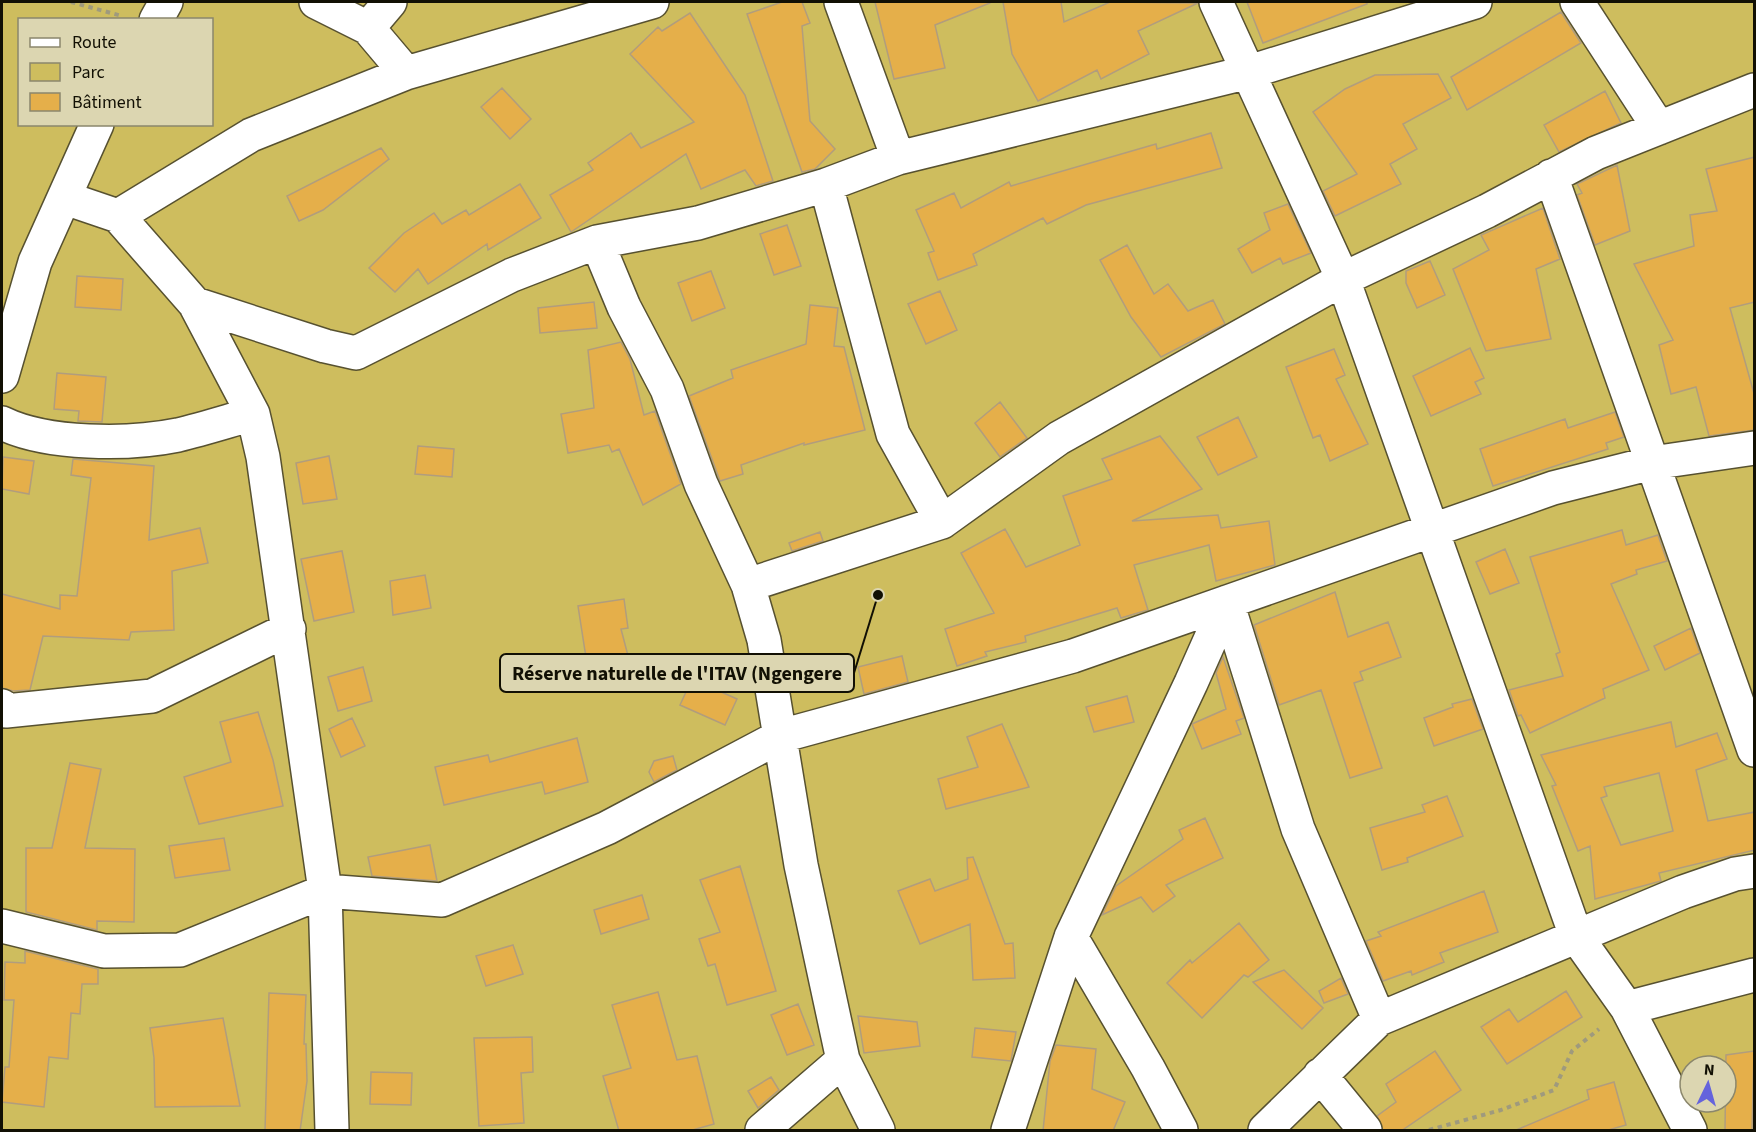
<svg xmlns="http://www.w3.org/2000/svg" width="1756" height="1132" font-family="'Source Sans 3',sans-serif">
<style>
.green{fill:#cebd5e;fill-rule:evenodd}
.building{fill:#e5af4a;stroke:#b19d7d;stroke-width:1.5;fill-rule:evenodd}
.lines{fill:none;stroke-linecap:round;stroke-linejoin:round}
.minor-casing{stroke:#575130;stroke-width:36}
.tertiary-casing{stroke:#575130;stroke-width:36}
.path{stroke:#9f9a7d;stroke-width:4;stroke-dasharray:4.5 4.5;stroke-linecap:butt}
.minor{stroke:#fff;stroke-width:33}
.tertiary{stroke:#fff;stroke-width:33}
.leader{fill:none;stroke:#121004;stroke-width:2}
.callout-dot{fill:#121004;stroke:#dcd6b1;stroke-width:2}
.callout{fill:#dcd6b1;stroke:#121004;stroke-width:2}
.callout-label{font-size:20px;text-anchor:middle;font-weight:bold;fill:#121004}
</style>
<rect width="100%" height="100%" fill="#dcd6b1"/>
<path class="green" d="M 2,2 L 1754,2 L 1754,1130 L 2,1130 ZM 20,20 L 212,20 L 212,124 L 20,124 ZM 1690,1066 L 1726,1066 L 1726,1102 L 1690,1102 Z"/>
<path class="building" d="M 782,2 L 802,2 L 810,23 L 802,26 L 810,121 L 835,149 L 815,169 L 802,172 L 747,14 Z
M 875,2 L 990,2 L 990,3 L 935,25 L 945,68 L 894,79 Z
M 1003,2 L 1061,2 L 1064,22 L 1110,2 L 1198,3 L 1138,31 L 1149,54 L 1101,79 L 1097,70 L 1038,101 L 1012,54 Z
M 1247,2 L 1367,2 L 1367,4 L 1263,43 Z
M 1561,12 L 1581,43 L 1467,110 L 1451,77 Z
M 690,13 L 745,95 L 773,181 L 756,186 L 745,170 L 701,189 L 686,154 L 571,232 L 550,195 L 593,170 L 588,163 L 631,133 L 641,148 L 694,122 L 630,54 L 658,27 L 662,31 Z
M 1438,74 L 1451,98 L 1403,124 L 1417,149 L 1390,164 L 1401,184 L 1335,216 L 1323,191 L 1357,174 L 1313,112 L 1345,89 L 1375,75 Z
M 502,88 L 531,119 L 510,139 L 481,107 Z
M 1605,91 L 1621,123 L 1559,152 L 1544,125 Z
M 1211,133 L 1222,168 L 1086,205 L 1047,224 L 1043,218 L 973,254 L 977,265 L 938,280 L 928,253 L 934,251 L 916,210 L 954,193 L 961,208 L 1009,182 L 1011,186 L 1156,144 L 1157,149 Z
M 381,148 L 389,159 L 323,210 L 299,221 L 287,196 Z
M 1755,157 L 1755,302 L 1730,308 L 1755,397 L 1755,430 L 1709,436 L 1696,387 L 1671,394 L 1659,345 L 1673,340 L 1634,264 L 1694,246 L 1690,215 L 1717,211 L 1706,169 Z
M 1617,165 L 1630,231 L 1595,245 L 1577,195 L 1582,193 L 1577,184 Z
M 520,184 L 541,218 L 488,250 L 487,244 L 428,284 L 418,269 L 395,292 L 369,268 L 404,233 L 434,213 L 442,224 L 466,210 L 469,215 Z
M 1288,204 L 1311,253 L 1283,264 L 1280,258 L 1252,273 L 1238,249 L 1270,230 L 1264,213 Z
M 1543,208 L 1560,259 L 1536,269 L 1551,339 L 1486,351 L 1453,269 L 1489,250 L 1481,235 Z
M 787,225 L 801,266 L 774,275 L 760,234 Z
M 1127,245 L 1154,294 L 1168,284 L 1188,311 L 1213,300 L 1225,324 L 1161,357 L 1131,317 L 1100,260 Z
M 1430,261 L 1445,295 L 1417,308 L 1406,283 L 1406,271 Z
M 711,271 L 725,308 L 692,321 L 678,283 Z
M 77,276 L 123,279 L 121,310 L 75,307 Z
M 940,291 L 957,330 L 926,344 L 908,304 Z
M 594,302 L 597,328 L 540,333 L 538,308 Z
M 810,305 L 838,308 L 834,346 L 844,347 L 865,430 L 804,445 L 804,443 L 741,465 L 743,474 L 720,481 L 689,396 L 733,378 L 731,370 L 806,344 Z
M 621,342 L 630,359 L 644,415 L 655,411 L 681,484 L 643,505 L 619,449 L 612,452 L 609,445 L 568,453 L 561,414 L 594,408 L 588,350 Z
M 1470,348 L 1484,378 L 1475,382 L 1481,394 L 1431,416 L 1413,376 Z
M 1334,349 L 1345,375 L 1336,379 L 1368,444 L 1330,461 L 1320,435 L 1313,438 L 1286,367 Z
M 57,373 L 106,377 L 102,422 L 78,421 L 79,411 L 54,409 Z
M 1000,402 L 1027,438 L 1000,457 L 975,423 Z
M 1615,412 L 1624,437 L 1606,443 L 1608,449 L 1493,486 L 1480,449 L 1565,419 L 1568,428 Z
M 1238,417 L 1257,457 L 1218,475 L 1197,437 Z
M 1160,436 L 1202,489 L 1132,521 L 1218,515 L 1221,528 L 1269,521 L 1275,565 L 1216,581 L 1209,545 L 1134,565 L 1148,610 L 1121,618 L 1117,608 L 1025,636 L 1026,642 L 985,652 L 987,656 L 957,666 L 945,629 L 994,613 L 961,553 L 1005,529 L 1026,567 L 1080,545 L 1063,496 L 1112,479 L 1102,459 Z
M 418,446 L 454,449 L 452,477 L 415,474 Z
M 329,456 L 337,499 L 303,504 L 296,463 Z
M 3,457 L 34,461 L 29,494 L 2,489 Z
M 73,459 L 154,466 L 149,540 L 200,528 L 208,563 L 172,571 L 174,630 L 131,632 L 129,640 L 43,636 L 30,690 L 13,691 L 2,688 L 2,594 L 60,609 L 60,595 L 77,596 L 91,478 L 71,475 Z
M 1622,530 L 1626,545 L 1658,535 L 1667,561 L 1636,570 L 1637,574 L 1611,584 L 1649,670 L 1603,689 L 1605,698 L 1530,733 L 1521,715 L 1518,716 L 1509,690 L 1563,676 L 1556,654 L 1560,652 L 1530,557 Z
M 820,532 L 823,541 L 792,551 L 789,543 Z
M 1505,549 L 1519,583 L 1490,594 L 1476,562 Z
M 342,551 L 354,612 L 314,621 L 301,559 Z
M 425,575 L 431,608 L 393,615 L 390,581 Z
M 1335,592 L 1348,637 L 1388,622 L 1401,657 L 1360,672 L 1363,680 L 1354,683 L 1382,768 L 1350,778 L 1321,690 L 1279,705 L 1254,625 Z
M 624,599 L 628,628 L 621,629 L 636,686 L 626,681 L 594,689 L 585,651 L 578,606 Z
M 1691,628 L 1700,653 L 1665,670 L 1654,646 Z
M 902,656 L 908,682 L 864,694 L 858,667 Z
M 1223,657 L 1244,718 L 1236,721 L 1241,734 L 1202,749 L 1192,724 L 1226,709 L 1216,673 Z
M 363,667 L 372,701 L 338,711 L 328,677 Z
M 692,679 L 737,699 L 725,725 L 680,705 Z
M 1127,696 L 1134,722 L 1094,732 L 1086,707 Z
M 1472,699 L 1483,729 L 1434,746 L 1424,718 L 1453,707 L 1452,704 Z
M 258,712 L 273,760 L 283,806 L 199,824 L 184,777 L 231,762 L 220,722 Z
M 352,718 L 365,746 L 341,757 L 329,729 Z
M 1671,722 L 1676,747 L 1717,733 L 1727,759 L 1696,770 L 1708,821 L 1755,812 L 1755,850 L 1659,873 L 1661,881 L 1595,899 L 1590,846 L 1578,851 L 1552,786 L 1556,785 L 1541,755 ZM 1659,773 L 1673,831 L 1621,845 L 1601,798 L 1607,796 L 1604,787 Z
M 1002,724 L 1029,787 L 946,809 L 938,779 L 978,767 L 967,737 Z
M 577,738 L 588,782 L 545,794 L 542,782 L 444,805 L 435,767 L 488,755 L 490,762 Z
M 673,756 L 677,770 L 654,782 L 649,772 L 654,761 Z
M 70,763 L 101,769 L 85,848 L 135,849 L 134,922 L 97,921 L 97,930 L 26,912 L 26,848 L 52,848 Z
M 1447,796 L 1463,836 L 1407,858 L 1408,862 L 1382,870 L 1370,828 L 1425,812 L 1422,805 Z
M 1205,818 L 1223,858 L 1166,885 L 1175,896 L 1153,912 L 1141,897 L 1102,915 L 1116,886 L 1183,839 L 1179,830 Z
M 224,838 L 230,870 L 175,878 L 169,846 Z
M 430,845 L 437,881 L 372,876 L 368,857 Z
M 973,857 L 1005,944 L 1013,943 L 1015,978 L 973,980 L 970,924 L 920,944 L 898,891 L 930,879 L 935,891 L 968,879 L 967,858 Z
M 740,866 L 776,991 L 727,1005 L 715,964 L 708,966 L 699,939 L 720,932 L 700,880 Z
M 1484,891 L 1498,932 L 1440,953 L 1444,962 L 1412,975 L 1411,971 L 1383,981 L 1366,941 L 1381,936 L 1378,932 Z
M 642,895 L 649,919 L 601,934 L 594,910 Z
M 1239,923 L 1269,960 L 1248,977 L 1244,975 L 1202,1018 L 1167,983 L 1190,960 L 1192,963 Z
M 513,945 L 523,974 L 486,986 L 476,956 Z
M 25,951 L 98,969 L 98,984 L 82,984 L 80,1014 L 71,1013 L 68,1059 L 49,1057 L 44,1107 L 2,1102 L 5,1067 L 9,1067 L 14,1000 L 4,1000 L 5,962 L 25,963 Z
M 1284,970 L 1323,1008 L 1302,1029 L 1253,982 Z
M 1341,978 L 1348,994 L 1324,1003 L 1319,991 Z
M 1566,991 L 1582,1017 L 1507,1064 L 1481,1027 L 1509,1009 L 1518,1022 Z
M 658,992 L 677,1060 L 697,1056 L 714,1124 L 689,1131 L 619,1131 L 603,1076 L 631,1068 L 612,1005 Z
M 269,993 L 306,995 L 304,1044 L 306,1044 L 307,1081 L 300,1131 L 265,1131 Z
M 798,1004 L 814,1045 L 787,1055 L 771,1015 Z
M 858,1016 L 917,1022 L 920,1046 L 864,1053 Z
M 223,1018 L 240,1106 L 155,1107 L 154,1058 L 150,1028 Z
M 975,1028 L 1016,1032 L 1011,1061 L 972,1057 Z
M 532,1037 L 533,1072 L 521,1073 L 524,1123 L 479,1126 L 474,1038 Z
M 1056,1045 L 1096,1049 L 1092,1089 L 1125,1102 L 1113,1131 L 1043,1131 L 1050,1061 Z
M 1435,1051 L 1461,1090 L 1401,1131 L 1383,1131 L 1377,1116 L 1396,1102 L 1386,1084 Z
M 1754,1051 L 1752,1131 L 1725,1131 L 1726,1055 Z
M 371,1072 L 412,1073 L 411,1105 L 370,1104 Z
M 771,1077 L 779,1090 L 758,1108 L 748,1091 Z
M 1614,1082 L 1626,1125 L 1605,1131 L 1514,1131 L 1589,1099 L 1587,1090 Z"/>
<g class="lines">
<g class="minor-casing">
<path id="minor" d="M 316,2 L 368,28 L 406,73
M 841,2 L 898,158
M 1216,2 L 1343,279 L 1576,936 L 1627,1008 L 1690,1130
M 1577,2 L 1659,128
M 368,28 L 390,2
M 1551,176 L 1754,750
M 826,185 L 893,434 L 942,522
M 65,198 L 118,216 L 195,304 L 253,414 L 263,457 L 325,891 L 332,1130
M 118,216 L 251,135 L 406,73 L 652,2
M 597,242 L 624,307 L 667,389 L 701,484 L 748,585 L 764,640 L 801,865 L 843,1060 L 878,1130
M 195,304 L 325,346 L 356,353 L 512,275 L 597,242 L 698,223 L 826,185 L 898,158 L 1249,72 L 1475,2
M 2,423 C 47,445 129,445 178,435 C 203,429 228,421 253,414
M 748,585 L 942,522 L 1059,438 L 1343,279 L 1487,211 L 1596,153 L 1754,90
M 1227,602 L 1298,829 L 1379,1019
M 2,706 L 6,711 L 152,696 L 289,629
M 2,926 L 104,951 L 180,950 L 325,891 L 442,900 L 607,828 L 781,736 L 1073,656 L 1553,488 L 1652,463 L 1754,448
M 1071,937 L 1148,1068 L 1181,1130
M 1627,1008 L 1754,975
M 1320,1075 L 1365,1130
M 762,1130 L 843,1060
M 1008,1130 L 1071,937 L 1191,683 L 1227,602
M 1265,1130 L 1379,1019 L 1683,892 L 1735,874 L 1754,871"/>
</g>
<g class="tertiary-casing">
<path id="tertiary" d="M 156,20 L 166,2
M 2,376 L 35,262 L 97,124"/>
</g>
<path class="path" d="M 71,2 L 122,16
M 1429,1130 L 1501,1110 L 1554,1090 L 1572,1051 L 1599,1029"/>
<use href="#minor" class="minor"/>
<use href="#tertiary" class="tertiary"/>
</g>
<path class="leader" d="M878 595L854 673"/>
<circle class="callout-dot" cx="878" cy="595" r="6"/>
<rect class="callout" x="500" y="654" width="354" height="38" rx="6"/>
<g class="callout-label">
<text x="677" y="680">Réserve naturelle de l'ITAV (Ngengere</text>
</g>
<rect width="1756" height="1132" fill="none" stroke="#121004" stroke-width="6"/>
<rect x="18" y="18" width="195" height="108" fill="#dcd6b1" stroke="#8b876c" stroke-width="1.5"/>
<rect x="30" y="38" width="30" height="9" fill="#ffffff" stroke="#8b876c" stroke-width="1.5"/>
<text x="72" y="48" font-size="18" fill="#121004">Route</text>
<rect x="30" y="63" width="30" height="18" fill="#cebd5e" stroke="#8b876c" stroke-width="1.5"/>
<text x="72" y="78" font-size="18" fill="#121004">Parc</text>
<rect x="30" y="93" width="30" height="18" fill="#e5af4a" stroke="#8b876c" stroke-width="1.5"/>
<text x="72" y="108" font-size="18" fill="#121004">Bâtiment</text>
<g transform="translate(1708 1084) rotate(5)"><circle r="28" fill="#dcd6b1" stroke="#8b876c" stroke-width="1.5"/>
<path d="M0-4.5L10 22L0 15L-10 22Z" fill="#6563dc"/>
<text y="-9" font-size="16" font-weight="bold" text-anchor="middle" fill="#121004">N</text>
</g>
</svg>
